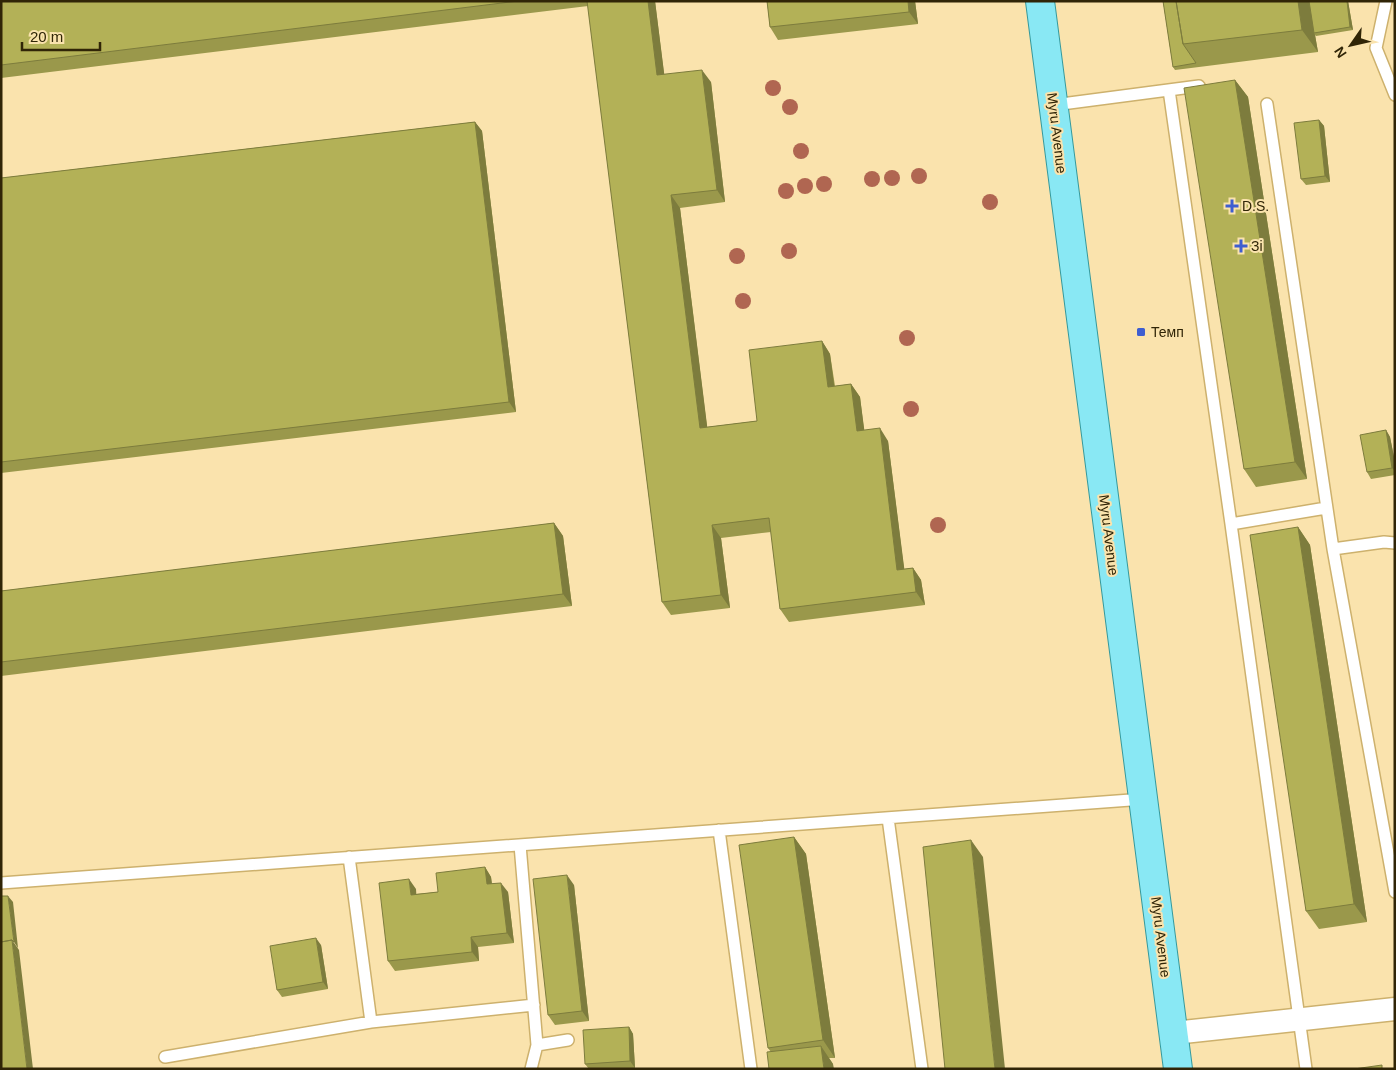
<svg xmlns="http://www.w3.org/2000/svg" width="1396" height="1070" font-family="Arial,sans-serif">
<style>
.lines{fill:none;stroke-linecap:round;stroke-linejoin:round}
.service-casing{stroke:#cdb16d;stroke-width:14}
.minor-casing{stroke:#cdb16d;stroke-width:25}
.primary-casing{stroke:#36999c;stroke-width:30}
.service{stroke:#fff;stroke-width:11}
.minor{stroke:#fff;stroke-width:22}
.primary{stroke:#89e8f4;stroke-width:28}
.tree{fill:#b06651}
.wall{fill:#9a984b}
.shaded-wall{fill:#7d7c3d}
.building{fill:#b3b157;stroke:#7d7c3d}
.poi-dot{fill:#3e5ed0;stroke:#fae3ad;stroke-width:2}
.labels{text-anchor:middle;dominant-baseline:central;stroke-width:4;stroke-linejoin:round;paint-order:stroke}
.street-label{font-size:14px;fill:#302507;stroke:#fae3ad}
.poi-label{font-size:14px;fill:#302507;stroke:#fae3ad;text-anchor:start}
</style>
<rect width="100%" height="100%" fill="#fae3ad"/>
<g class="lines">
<g class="service-casing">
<path id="service" d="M 1386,1 L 1376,48 L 1395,95
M 1169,90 L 1231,524 L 1326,508
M 1267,104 L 1333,549 L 1395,892
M 1054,105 L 1199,86
M 1231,524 L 1306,1069
M 1333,549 L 1384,542 L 1395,543
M 888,818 L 922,1069
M 719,830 L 751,1069
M 520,845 L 537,1045 L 568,1040
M 349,857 L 371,1022
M 1,883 L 1144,799
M 165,1057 L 371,1022 L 534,1005
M 531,1069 L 537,1045"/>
</g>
<g class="minor-casing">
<path id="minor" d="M 1174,1033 L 1395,1009"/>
</g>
<g class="primary-casing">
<path id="primary" d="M 1040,1 L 1178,1069"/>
</g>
<use href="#service" class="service"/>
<use href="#minor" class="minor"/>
<use href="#primary" class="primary"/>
</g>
<g class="tree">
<circle cx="773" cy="88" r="8"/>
<circle cx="790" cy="107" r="8"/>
<circle cx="801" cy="151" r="8"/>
<circle cx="919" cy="176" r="8"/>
<circle cx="892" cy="178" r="8"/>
<circle cx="872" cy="179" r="8"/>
<circle cx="824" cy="184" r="8"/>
<circle cx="805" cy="186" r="8"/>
<circle cx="786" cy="191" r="8"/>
<circle cx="990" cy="202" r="8"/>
<circle cx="789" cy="251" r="8"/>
<circle cx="737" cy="256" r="8"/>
<circle cx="743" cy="301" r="8"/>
<circle cx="907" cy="338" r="8"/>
<circle cx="911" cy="409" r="8"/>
<circle cx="938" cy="525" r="8"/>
</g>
<path class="wall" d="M 1,1 L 655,1 L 664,74 L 711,82 L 725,202 L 680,208 L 707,427 L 757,421 L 822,341 L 830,354 L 835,386 L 851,384 L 860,397 L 864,430 L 888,441 L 904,569 L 913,568 L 921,580 L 925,605 L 789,622 L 780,609 L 771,532 L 721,538 L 730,608 L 671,615 L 662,602 L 588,6 L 1,78 Z
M 767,1 L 915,1 L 918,24 L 778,40 L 770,27 Z
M 1163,1 L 1348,1 L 1353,30 L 1316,36 L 1315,35 L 1318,52 L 1199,67 L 1175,70 L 1173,67 Z
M 1235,80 L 1248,97 L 1307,479 L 1256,487 L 1244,469 Z
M 1319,120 L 1324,126 L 1330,182 L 1306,185 L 1301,179 Z
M 475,122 L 482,131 L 516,412 L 1,473 L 1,178 Z
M 1386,430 L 1390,437 L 1395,462 L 1395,475 L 1371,479 L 1367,472 Z
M 554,523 L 563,536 L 572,606 L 1,676 L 1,591 Z
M 1298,527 L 1310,545 L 1367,922 L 1319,929 L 1306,911 Z
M 794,837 L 806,854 L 835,1058 L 829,1058 L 833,1064 L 771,1052 L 768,1048 Z
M 485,867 L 491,877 L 492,884 L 508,892 L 514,943 L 478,947 L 479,961 L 395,971 L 388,961 L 416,889 L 416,894 L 438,892 Z
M 574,885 L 589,1021 L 555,1025 L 548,1015 Z
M 321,945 L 328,989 L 282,997 L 277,990 Z
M 629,1027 L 633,1034 L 635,1068 L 589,1069 L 585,1064 Z"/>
<path class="shaded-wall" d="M 648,1 L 655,1 L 666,88 L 657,75 Z
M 908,1 L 915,1 L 918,24 L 909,12 Z
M 1298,1 L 1311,1 L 1314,33 L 1315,35 L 1318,52 L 1302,30 Z
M 1347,1 L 1348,1 L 1353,30 L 1350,27 Z
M 702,70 L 711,82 L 725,202 L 717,190 Z
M 1235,80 L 1248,97 L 1307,479 L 1295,462 Z
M 1319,120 L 1324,126 L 1330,182 L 1325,176 Z
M 475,122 L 482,131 L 516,412 L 509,402 Z
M 671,195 L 680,208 L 709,441 L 700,428 Z
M 822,341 L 830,354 L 836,400 L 828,387 Z
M 851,384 L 860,397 L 866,443 L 857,431 Z
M 880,428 L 888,441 L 906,582 L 897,570 Z
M 1386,430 L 1390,437 L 1395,462 L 1395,471 L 1392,468 Z
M 554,523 L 563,536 L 572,606 L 563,594 Z
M 712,525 L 721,538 L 730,608 L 721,595 Z
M 1298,527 L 1310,545 L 1367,922 L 1354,904 Z
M 913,568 L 921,580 L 925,605 L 916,592 Z
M 794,837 L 806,854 L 835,1058 L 823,1040 Z
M 971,840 L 983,857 L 1005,1069 L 995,1069 Z
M 485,867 L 491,877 L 493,894 L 487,884 Z
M 567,875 L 574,885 L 589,1021 L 582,1011 Z
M 409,879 L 416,889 L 417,905 L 411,895 Z
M 501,883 L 508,892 L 514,943 L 507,933 Z
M 8,896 L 13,902 L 18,948 L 14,942 Z
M 471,937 L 478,947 L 479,961 L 472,952 Z
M 316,938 L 321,945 L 328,989 L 323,982 Z
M 12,940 L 19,950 L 33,1069 L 27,1069 Z
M 629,1027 L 633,1034 L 635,1068 L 630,1061 Z
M 821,1046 L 833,1064 L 834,1069 L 824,1069 Z"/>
<path class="building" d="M 1,1 L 518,1 L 1,65 Z
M 587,1 L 648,1 L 657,75 L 702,70 L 717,190 L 671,195 L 700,428 L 757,421 L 749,350 L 822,341 L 828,387 L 851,384 L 857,431 L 880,428 L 897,570 L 913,568 L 916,592 L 780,609 L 769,518 L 712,525 L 721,595 L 662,602 Z
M 767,1 L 908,1 L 909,12 L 770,27 Z
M 1163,1 L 1176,1 L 1183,44 L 1196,63 L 1173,67 Z
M 1176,1 L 1298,1 L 1302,30 L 1183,44 Z
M 1309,1 L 1347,1 L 1350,27 L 1314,33 Z
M 1235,80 L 1295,462 L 1244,469 L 1184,88 Z
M 1319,120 L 1325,176 L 1301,179 L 1294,123 Z
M 475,122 L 509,402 L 1,462 L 1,178 Z
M 1386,430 L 1392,468 L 1367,472 L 1360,435 Z
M 554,523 L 563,594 L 1,662 L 1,591 Z
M 1298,527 L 1354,904 L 1306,911 L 1250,535 Z
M 794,837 L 823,1040 L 768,1048 L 739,845 Z
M 971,840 L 995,1069 L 945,1069 L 923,847 Z
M 485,867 L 487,884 L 501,883 L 507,933 L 471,937 L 472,952 L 388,961 L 379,883 L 409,879 L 411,895 L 438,892 L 436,873 Z
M 567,875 L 582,1011 L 548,1015 L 533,879 Z
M 1,896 L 8,896 L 14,942 L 12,940 L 1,942 Z
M 316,938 L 323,982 L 277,990 L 270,946 Z
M 12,940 L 27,1069 L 1,1069 L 1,942 Z
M 629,1027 L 630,1061 L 585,1064 L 583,1030 Z
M 821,1046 L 824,1069 L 769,1069 L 767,1052 Z
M 1382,1065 L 1382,1069 L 1354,1069 Z"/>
<g class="poi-dot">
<path d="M1229.5 198.5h5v5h5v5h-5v5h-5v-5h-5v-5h5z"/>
<path d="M1238.5 238.5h5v5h5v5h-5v5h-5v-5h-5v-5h5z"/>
<rect x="1136" y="327" width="10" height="10" rx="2.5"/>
</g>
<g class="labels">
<g class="street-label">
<text transform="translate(1057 133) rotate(83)">Myru Avenue</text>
<text transform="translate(1109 535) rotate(83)">Myru Avenue</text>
<text transform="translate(1161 937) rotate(83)">Myru Avenue</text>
</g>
<g class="poi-label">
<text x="1242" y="206">D.S.</text>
<text x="1251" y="246">Зі</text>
<text x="1151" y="332">Темп</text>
</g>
</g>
<rect width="1396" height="1070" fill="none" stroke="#302507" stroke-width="5"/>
<g transform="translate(1351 45) rotate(236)" stroke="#fae3ad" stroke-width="4" paint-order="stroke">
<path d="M0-4L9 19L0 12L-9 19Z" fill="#302507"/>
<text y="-8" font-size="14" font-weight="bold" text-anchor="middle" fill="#302507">N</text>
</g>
<path d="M22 42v8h78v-8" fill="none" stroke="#302507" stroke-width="2.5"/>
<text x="30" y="42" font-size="15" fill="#302507" stroke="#fae3ad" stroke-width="4" paint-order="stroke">20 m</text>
</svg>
